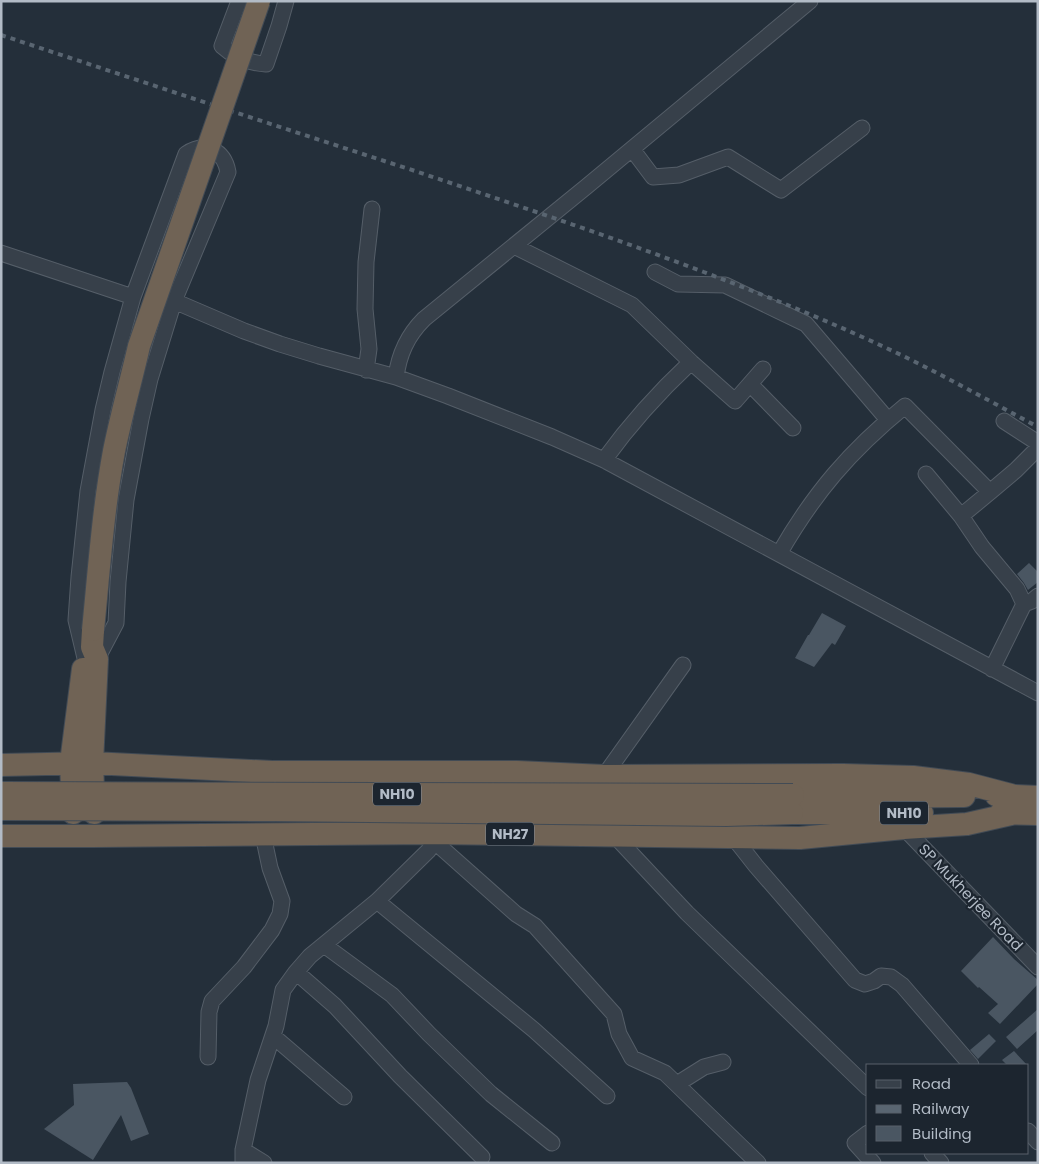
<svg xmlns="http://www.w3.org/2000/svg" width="1039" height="1164" font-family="Poppins,sans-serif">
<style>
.building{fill:#4a5662}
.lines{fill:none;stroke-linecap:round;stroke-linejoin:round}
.minor-casing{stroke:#555e68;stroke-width:17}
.highway-casing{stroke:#424b55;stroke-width:24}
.minor{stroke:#37404a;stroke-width:15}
.highway{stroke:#706355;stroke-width:22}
.rail{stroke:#596571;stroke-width:4;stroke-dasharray:5 5;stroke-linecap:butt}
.highway-bridge-casing{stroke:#424b55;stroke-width:24;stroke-linecap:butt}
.highway-bridge{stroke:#706355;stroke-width:22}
.labels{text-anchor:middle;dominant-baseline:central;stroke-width:4.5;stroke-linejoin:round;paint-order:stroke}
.shield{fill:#1c252f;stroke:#858e99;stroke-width:1}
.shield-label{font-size:14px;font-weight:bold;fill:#b2bbc6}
.street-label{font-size:15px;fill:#b2bbc6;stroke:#1c252f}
</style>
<rect width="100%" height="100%" fill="#242f3a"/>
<path class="building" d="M 1029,563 L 1038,572 L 1038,582 L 1028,590 L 1024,583 L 1017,574 Z
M 822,613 L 846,626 L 835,645 L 832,643 L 814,667 L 795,658 L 808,635 L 809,635 Z
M 993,937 L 1014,959 L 1038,980 L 1038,984 L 1000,1024 L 988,1013 L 998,1004 L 979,987 L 978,988 L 961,971 Z
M 1038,1009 L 1038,1030 L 1017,1049 L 1006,1037 Z
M 989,1034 L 996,1041 L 978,1059 L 970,1050 Z
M 1014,1051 L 1027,1065 L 1007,1065 L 1002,1060 Z
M 127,1082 L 131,1088 L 149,1134 L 131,1141 L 121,1115 L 93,1160 L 44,1129 L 74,1105 L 73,1084 Z"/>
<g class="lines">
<g class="minor-casing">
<path id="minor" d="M 239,1 L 222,46 C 235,58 249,63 266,64 L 279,26 L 286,1
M 632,149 L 653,177 L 679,175 L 728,157 L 781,190 L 862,128
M 514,246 L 632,305 L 691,362
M 1,253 L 133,297
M 655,272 L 678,284 L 725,285 L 806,324 L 888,420
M 174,301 L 244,331 L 280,344 L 319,356 L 396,377 L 448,396 L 552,437 L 604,460 L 1038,693
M 366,370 L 369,349 L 365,309 L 366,262 L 372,209
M 396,377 C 399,354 407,336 424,319 L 586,187 L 810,1
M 750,384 L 793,428
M 1004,421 L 1038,443
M 604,460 C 630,424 659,392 691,362 L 735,401 L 763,369
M 926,474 L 961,516 L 982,547 L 1017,589 L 1024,604 L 992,669
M 961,516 L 990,492
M 779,554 C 814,493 850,451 905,406 L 990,492 L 1016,470 L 1038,448
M 1024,604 L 1032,601 L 1038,596
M 85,658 L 76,620 L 79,577 L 88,491 L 103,410 L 112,372 L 133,297 L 186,154 C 205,141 224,150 228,172 L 174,301 L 150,379 L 141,419 L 126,500 L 118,582 L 116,623 L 97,659
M 604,776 L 683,665
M 904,828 L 1038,967
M 614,835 L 687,913 L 868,1088
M 734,838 L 756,866 L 855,980 L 865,984 L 874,981 L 881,976 L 891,977 L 902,985 L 971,1065
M 435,842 L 516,914 L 535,926 L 614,1014 L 619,1034 L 632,1058 L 665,1073 L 758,1163
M 377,901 L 534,1030 L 607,1096
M 324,945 L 392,995 L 429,1034 L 491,1094 L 552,1143
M 296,972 L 335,1006 L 400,1076 L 482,1157
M 273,1036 L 344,1097
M 208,1057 L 209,1012 L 212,1001 L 244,967 L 272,930 L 280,914 L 282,901 L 270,868 L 263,835
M 677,1084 L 704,1067 L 723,1062
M 1028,1131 L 1038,1142
M 868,1133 L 855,1143 L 873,1163
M 243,1150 L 264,1163
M 932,1153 L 941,1163
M 243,1163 L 243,1150 L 258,1080 L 276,1026 L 283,990 L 296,972 L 310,956 L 377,901 L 428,851 L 435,842 L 434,833"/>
</g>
<g class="highway-casing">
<path id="highway" d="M 93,630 L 92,647 L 97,659 L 92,763 L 94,813
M 1,765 L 92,763 L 272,772 L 517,772 L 604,776 L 843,775 L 913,777 L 969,784 L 1011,795
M 793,795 L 844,797 L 964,796
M 996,795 L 1038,797
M 73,813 L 71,763 L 83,669
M 792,813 L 922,813
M 1001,813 L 1038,814
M 1,836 L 95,836 L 434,833 L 800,838 L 904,828 L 967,824 L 1016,813"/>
</g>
<use href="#minor" class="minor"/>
<use href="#highway" class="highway"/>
<path class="rail" d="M 1,35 C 137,80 273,125 409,169 C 564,221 720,273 869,340 C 927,366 982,397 1038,427"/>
<g class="highway-bridge-casing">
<path id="highway-bridge" d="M 93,630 C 99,570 103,510 114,451 C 121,416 131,381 139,346 L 259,1
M 1,793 L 793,795
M 1,809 L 275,810 L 726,815 L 792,813"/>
</g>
<use href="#highway-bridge" class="highway-bridge"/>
</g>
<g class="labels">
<g class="shield">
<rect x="373" y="782.5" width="48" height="23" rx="4"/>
<rect x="880" y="801.5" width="48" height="23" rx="4"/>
<rect x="486" y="822.5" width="48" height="23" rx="4"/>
</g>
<g class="shield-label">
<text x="397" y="794">NH10</text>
<text x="904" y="813">NH10</text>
<text x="510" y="834">NH27</text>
</g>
<g class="street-label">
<text transform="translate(971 897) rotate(46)">SP Mukherjee Road</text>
</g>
</g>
<rect width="1039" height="1164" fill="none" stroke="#b2bbc6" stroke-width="5"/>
<rect x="866" y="1064" width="162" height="90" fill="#1c252f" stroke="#58616b"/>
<rect x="876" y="1080" width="25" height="8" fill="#37404a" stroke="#58616b"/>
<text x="912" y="1089" font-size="15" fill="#b2bbc6">Road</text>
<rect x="876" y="1105" width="25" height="8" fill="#596571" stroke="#58616b"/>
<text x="912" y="1114" font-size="15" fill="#b2bbc6">Railway</text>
<rect x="876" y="1126" width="25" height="15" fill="#4a5662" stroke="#58616b"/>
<text x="912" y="1139" font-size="15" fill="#b2bbc6">Building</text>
</svg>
